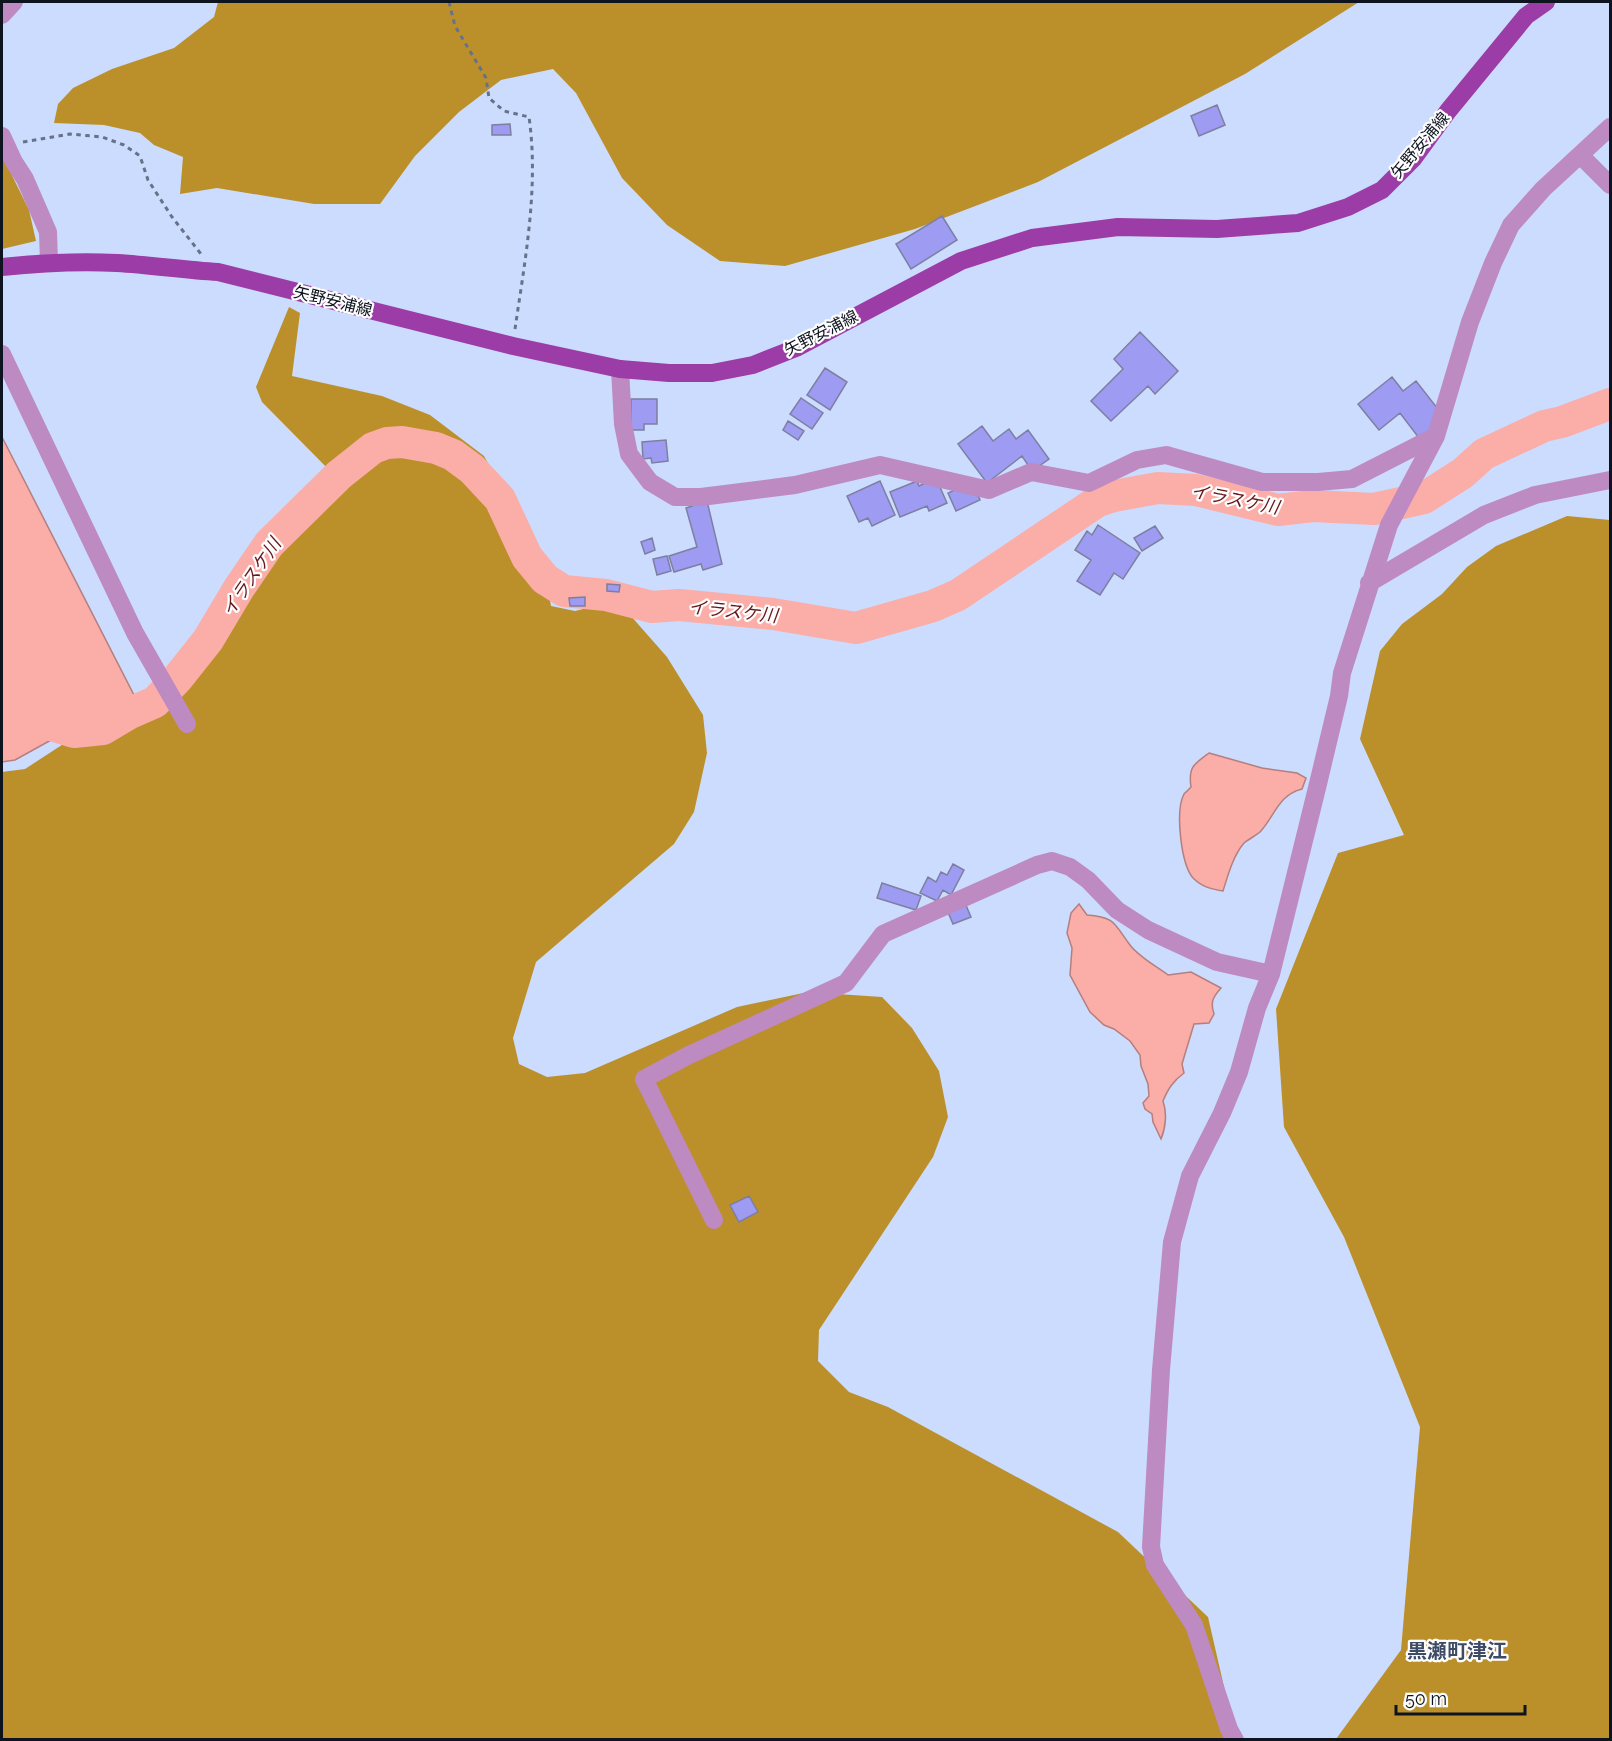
<svg xmlns="http://www.w3.org/2000/svg" width="1612" height="1741" font-family="Raleway,'Noto Sans JP',sans-serif">
<style>
.forest{fill:#bb902b}
.water{fill:#fbada7;stroke:#b47f7e;stroke-width:1.5}
.lines{fill:none;stroke-linecap:round;stroke-linejoin:round}
.river{stroke:#fbada7;stroke-width:32}
.building{fill:#9d9bf2;stroke:#7e7fa0;stroke-width:1.5}
.path{stroke:#677288;stroke-width:3;stroke-dasharray:4.5 4.5;stroke-linecap:butt}
.minor{stroke:#bd8ac1;stroke-width:18}
.major{stroke:#9c3ca6;stroke-width:18}
.labels{text-anchor:middle;dominant-baseline:central;stroke-width:4.5;stroke-linejoin:round;paint-order:stroke}
.street-label{font-size:16px;fill:#0e141f;stroke:#fdfdfd}
.water-label{font-size:18px;font-style:italic;fill:#66181a;stroke:#fdfdfd}
.quarter-label{font-size:20px;font-weight:bold;fill:#3e4b67;stroke:#fdfdfd}
</style>
<rect width="100%" height="100%" fill="#cbdcfe"/>
<path class="forest" d="M 218,2 L 1359,2 L 1245,74 L 1038,182 L 915,229 L 785,266 L 720,261 L 667,225 L 622,178 L 576,93 L 553,69 L 501,80 L 459,112 L 415,156 L 380,204 L 314,204 L 217,188 L 180,194 L 183,157 L 154,145 L 140,133 L 104,125 L 54,123 L 58,104 L 73,88 L 112,69 L 174,48 L 214,17 Z
M 2,155 L 29,210 L 36,241 L 2,249 Z
M 289,307 L 300,313 L 292,376 L 382,396 L 430,415 L 484,456 L 544,567 L 551,606 L 575,611 L 604,604 L 623,607 L 667,657 L 703,715 L 707,753 L 694,812 L 674,844 L 536,962 L 513,1038 L 519,1064 L 547,1077 L 585,1073 L 737,1007 L 808,992 L 882,997 L 912,1028 L 939,1071 L 948,1117 L 933,1157 L 819,1330 L 818,1361 L 849,1392 L 888,1407 L 1118,1532 L 1208,1617 L 1236,1739 L 2,1739 L 2,772 L 25,769 L 71,739 L 115,728 L 149,712 L 185,679 L 210,645 L 238,600 L 297,523 L 339,480 L 262,402 L 256,387 Z
M 1567,516 L 1610,520 L 1610,1739 L 1336,1739 L 1401,1650 L 1420,1427 L 1344,1237 L 1284,1127 L 1276,1009 L 1338,853 L 1404,835 L 1360,739 L 1380,651 L 1402,624 L 1442,594 L 1467,567 L 1496,546 Z"/>
<path class="water" d="M 2,437 L 137,701 L 102,718 L 80,724 L 15,760 L 2,762 Z
M 1209,753 L 1262,768 L 1297,773 L 1306,778 L 1302,789 C 1278,795 1275,816 1260,832 C 1255,836 1249,839 1244,843 C 1233,856 1228,875 1223,891 C 1211,889 1202,887 1193,878 C 1181,864 1175,811 1184,794 C 1184,794 1190,788 1191,787 C 1188,767 1194,764 1209,753 Z
M 1079,904 L 1087,915 C 1116,917 1114,924 1130,945 C 1139,957 1156,966 1168,975 L 1191,972 L 1221,988 C 1213,997 1210,1002 1214,1014 L 1209,1023 L 1194,1024 L 1182,1064 L 1184,1073 C 1173,1081 1168,1089 1163,1101 C 1167,1112 1166,1127 1161,1139 L 1153,1122 L 1152,1114 L 1145,1109 L 1143,1103 L 1149,1096 L 1148,1084 L 1141,1066 L 1140,1055 L 1130,1041 L 1114,1029 L 1104,1025 L 1090,1012 L 1070,975 L 1072,948 L 1067,933 L 1071,913 Z"/>
<g class="lines">
<path class="river" d="M 2,690 L 26,711 L 51,725 L 74,732 L 103,729 L 130,713 L 155,702 L 177,679 L 208,640 L 239,588 L 269,544 L 339,475 L 373,448 L 387,443 L 402,442 L 436,448 L 453,455 L 472,469 L 500,499 L 527,557 L 545,579 L 564,591 L 606,595 L 652,607 L 679,605 L 773,614 L 856,628 L 933,606 L 958,595 L 1098,501 L 1114,496 L 1158,488 L 1196,490 L 1278,510 L 1313,506 L 1374,509 L 1424,498 L 1463,473 L 1484,454 L 1544,426 L 1562,422 L 1610,404"/>
</g>
<path class="building" d="M 1217,105 L 1225,125 L 1199,136 L 1191,116 Z
M 510,124 L 511,135 L 492,135 L 492,125 Z
M 942,216 L 957,240 L 911,269 L 896,244 Z
M 1140,332 L 1178,371 L 1155,394 L 1148,386 L 1111,421 L 1091,401 L 1123,369 L 1114,359 Z
M 825,368 L 847,382 L 830,410 L 807,395 Z
M 1392,377 L 1403,391 L 1416,381 L 1445,418 L 1419,438 L 1400,413 L 1379,430 L 1358,404 Z
M 801,398 L 823,413 L 812,429 L 790,414 Z
M 631,399 L 657,399 L 657,424 L 644,424 L 644,430 L 631,430 Z
M 788,421 L 804,431 L 798,440 L 783,430 Z
M 982,426 L 993,441 L 1009,429 L 1016,439 L 1028,430 L 1049,459 L 1032,471 L 1022,456 L 987,483 L 958,444 Z
M 666,440 L 668,461 L 652,463 L 651,458 L 643,459 L 642,442 Z
M 936,478 L 947,503 L 929,511 L 927,506 L 900,517 L 890,492 L 917,481 L 919,486 Z
M 880,481 L 895,515 L 872,526 L 868,518 L 859,522 L 847,496 Z
M 972,482 L 980,500 L 956,511 L 948,493 Z
M 707,501 L 722,564 L 703,570 L 701,564 L 674,572 L 669,556 L 697,547 L 686,508 Z
M 1098,525 L 1140,553 L 1123,579 L 1114,573 L 1100,595 L 1077,581 L 1091,560 L 1075,550 L 1087,531 L 1092,535 Z
M 1155,526 L 1163,538 L 1142,551 L 1134,538 Z
M 652,538 L 655,550 L 645,554 L 641,542 Z
M 667,556 L 671,571 L 657,575 L 653,559 Z
M 607,584 L 620,585 L 619,592 L 607,591 Z
M 585,597 L 585,606 L 570,606 L 569,598 Z
M 953,864 L 964,870 L 951,895 L 943,890 L 937,901 L 920,893 L 928,877 L 936,882 L 941,872 L 947,875 Z
M 882,883 L 921,896 L 916,910 L 877,898 Z
M 965,903 L 971,917 L 953,924 L 947,910 Z
M 749,1196 L 758,1212 L 739,1222 L 730,1205 Z"/>
<g class="lines">
<path class="path" d="M 449,2 L 455,26 L 486,78 L 489,98 L 504,111 L 529,117 C 539,187 525,260 515,329
M 23,142 L 70,134 L 102,137 L 124,145 L 140,156 L 148,180 L 172,217 L 201,254"/>
<path class="minor" d="M 2,15 L 14,2
M 2,136 L 14,162 L 25,179 L 48,232 L 49,262
M 1580,155 L 1610,185
M 2,354 L 135,633 L 187,724
M 620,369 L 623,424 L 629,454 L 650,482 L 675,497 L 701,497 L 795,485 L 880,465 L 989,490 L 1031,472 L 1089,483 L 1137,460 L 1166,455 L 1262,482 L 1318,482 L 1352,479 L 1436,436
M 1369,583 L 1484,515 L 1535,495 L 1610,480
M 714,1220 L 644,1079 L 687,1056 L 846,983 L 883,934 L 1037,865 L 1052,861 L 1070,867 L 1088,880 L 1117,910 L 1148,930 L 1217,962 L 1271,974
M 1235,1740 L 1229,1729 L 1194,1625 L 1155,1565 L 1151,1547 L 1161,1370 L 1172,1242 L 1190,1176 L 1222,1113 L 1239,1072 L 1257,1008 L 1271,974 L 1317,788 L 1339,696 L 1342,673 L 1389,525 L 1436,436 L 1470,322 L 1493,263 L 1511,225 L 1543,189 L 1610,127"/>
<path class="major" d="M 2,267 C 40,263 78,261 117,263 C 151,265 184,270 218,272 L 513,346 L 620,369 L 669,373 L 712,373 L 753,365 L 796,348 L 961,261 L 1032,238 L 1118,227 L 1217,229 L 1298,223 L 1348,207 L 1382,190 L 1413,159 L 1448,111 L 1526,16 L 1546,2"/>
</g>
<g class="labels">
<g class="street-label">
<text transform="translate(1420 145) rotate(-50)">矢野安浦線</text>
<text transform="translate(333 301) rotate(14)">矢野安浦線</text>
<text transform="translate(821 333) rotate(-27)">矢野安浦線</text>
</g>
<g class="water-label">
<text transform="translate(1235 499) rotate(11)">イラスケ川</text>
<text transform="translate(251 577) rotate(-56)">イラスケ川</text>
<text transform="translate(733 611) rotate(6)">イラスケ川</text>
</g>
<g class="quarter-label">
<text x="1457" y="1651">黒瀬町津江</text>
</g>
</g>
<rect width="1612" height="1741" fill="none" stroke="#0e141f" stroke-width="6"/>
<path d="M1396 1705v9h129v-9" fill="none" stroke="#0e141f" stroke-width="3"/>
<text x="1405" y="1705" font-size="18" fill="#0e141f" stroke="#fdfdfd" stroke-width="4.5" paint-order="stroke">50 m</text>
</svg>
